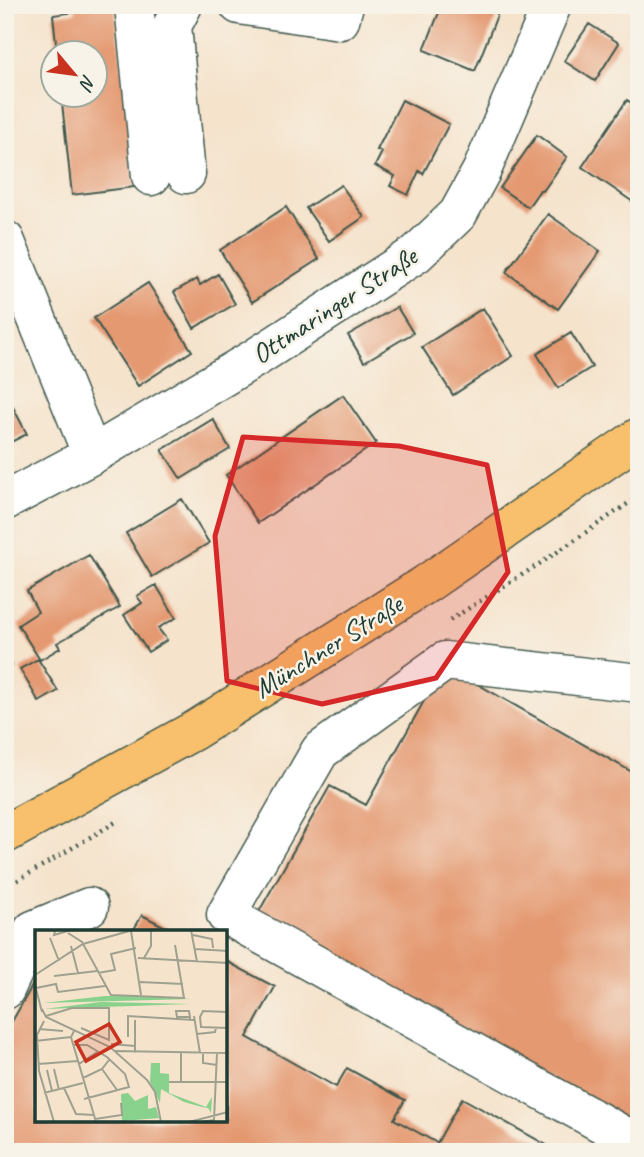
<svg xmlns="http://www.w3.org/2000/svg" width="644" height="1157" font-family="Caveat,sans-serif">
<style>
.building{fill:#e49971}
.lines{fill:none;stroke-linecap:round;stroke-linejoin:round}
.minor-casing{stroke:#3f564b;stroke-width:41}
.major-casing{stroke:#3f564b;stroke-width:41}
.path{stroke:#3f564b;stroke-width:4.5;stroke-dasharray:2 5;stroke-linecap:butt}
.minor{stroke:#fff;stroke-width:38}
.major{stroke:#f8bf6c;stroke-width:38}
.marked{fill:#d62828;fill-opacity:0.2;stroke:#d62828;stroke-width:5;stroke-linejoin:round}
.labels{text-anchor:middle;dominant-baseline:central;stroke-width:5;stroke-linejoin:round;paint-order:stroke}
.street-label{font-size:28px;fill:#1f3d34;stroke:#f7f3e8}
.inset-road{fill:none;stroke:#9fa18f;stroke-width:2}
.view{fill:#c8321e;fill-opacity:0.15;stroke:#c8321e;stroke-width:3.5}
.inset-edge{fill:none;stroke:#1f3d34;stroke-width:3.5}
</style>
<rect width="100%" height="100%" fill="#f7f3e8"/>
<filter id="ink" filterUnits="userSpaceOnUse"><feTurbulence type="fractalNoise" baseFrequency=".0143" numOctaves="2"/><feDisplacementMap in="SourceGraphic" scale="14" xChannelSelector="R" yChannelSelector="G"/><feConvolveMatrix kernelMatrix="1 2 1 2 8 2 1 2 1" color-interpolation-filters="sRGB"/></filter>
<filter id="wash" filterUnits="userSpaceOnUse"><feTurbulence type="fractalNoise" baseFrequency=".00686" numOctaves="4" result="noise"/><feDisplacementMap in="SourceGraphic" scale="28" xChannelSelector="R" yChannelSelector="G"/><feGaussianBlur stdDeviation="1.57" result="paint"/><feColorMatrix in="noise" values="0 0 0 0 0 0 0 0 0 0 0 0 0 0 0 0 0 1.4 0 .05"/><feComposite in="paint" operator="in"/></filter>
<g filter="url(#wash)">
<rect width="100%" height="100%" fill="#f5e3cc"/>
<g id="blocks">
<path class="building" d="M 75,5 L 115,5 L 135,187 L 72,195 L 61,94 L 94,94 L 94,52 L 57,52 L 53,15 L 76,12 Z
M 442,5 L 501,5 L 475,71 L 424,50 Z
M 589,24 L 619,43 L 595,81 L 564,61 Z
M 402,100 L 449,124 L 423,174 L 419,171 L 408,195 L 390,186 L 395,176 L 375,166 L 382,152 L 377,150 Z
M 627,100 L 639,108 L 639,194 L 633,202 L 582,167 Z
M 537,135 L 567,157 L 543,191 L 540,190 L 528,207 L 500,188 Z
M 341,185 L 364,217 L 329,241 L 306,208 Z
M 286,207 L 319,259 L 252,302 L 220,250 Z
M 548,214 L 600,251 L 558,309 L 506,272 Z
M 218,274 L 235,304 L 194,328 L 174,292 L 197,279 L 200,285 Z
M 148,283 L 192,351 L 138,386 L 94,318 Z
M 397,307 L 413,333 L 364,362 L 348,335 Z
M 483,308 L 513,356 L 453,395 L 422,347 Z
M 571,333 L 592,367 L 558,388 L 537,354 Z
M 5,392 L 27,434 L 5,445 Z
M 343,395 L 376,443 L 258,523 L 226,475 Z
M 213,419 L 230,449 L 181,479 L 162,450 Z
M 182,499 L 209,543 L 152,577 L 126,533 Z
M 89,555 L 120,607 L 57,643 L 60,648 L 40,660 L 18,625 L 38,612 L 27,591 Z
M 156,585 L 176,618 L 158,628 L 167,640 L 148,652 L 124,615 L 142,603 L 137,596 Z
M 5,652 L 12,665 L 5,668 Z
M 38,659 L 58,691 L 39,702 L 20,669 Z
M 444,665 L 639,776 L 639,1129 L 257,915 L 330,786 L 366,805 Z
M 142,915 L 173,931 L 133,931 Z
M 226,961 L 275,987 L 247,1037 L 336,1087 L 347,1068 L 405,1100 L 394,1119 L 437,1143 L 462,1098 L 559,1152 L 5,1152 L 5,1079 L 7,1075 L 5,1074 L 5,1034 L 37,977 L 37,1120 L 226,1120 Z"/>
</g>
</g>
<g filter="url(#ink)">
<use href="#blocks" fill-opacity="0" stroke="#3f564b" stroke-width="2"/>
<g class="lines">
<g class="minor-casing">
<path id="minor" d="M 134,5 L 151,176
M 183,5 L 172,26 L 186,174
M 239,5 L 340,20 L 344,5
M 5,240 L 92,455
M 5,501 L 92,455 L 255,358 L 416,254 L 458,214 L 482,170 L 552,5
M 639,683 L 445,661 L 320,751 L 226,915 L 639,1144
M 5,990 L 33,930 L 89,907"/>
</g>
<g class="major-casing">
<path id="major" d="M 5,834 L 195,730 L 426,584 L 639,437"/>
</g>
<path class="path" d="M 450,620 L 544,561 L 639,496
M 5,888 L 119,820"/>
<use href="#minor" class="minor"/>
<use href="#major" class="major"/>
</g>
</g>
<path class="marked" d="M 243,437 L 399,446 L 487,465 L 508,572 L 436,678 L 322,704 L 227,681 L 215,536 Z"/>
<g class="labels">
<g class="street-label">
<text transform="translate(334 305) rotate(-33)">Ottmaringer Straße</text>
<text transform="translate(328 646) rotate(-32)">Münchner Straße</text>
</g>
</g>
<g transform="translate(35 930)">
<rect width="192" height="192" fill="#f5e3cc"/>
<path d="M 70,66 L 108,66 L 156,69 L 8,73 ZM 66,72 L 156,74 L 9,79 ZM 116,133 L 125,133 L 125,143 L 134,144 L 134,163 L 171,177 L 177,167 L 176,183 L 173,178 L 167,177 L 149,172 L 126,159 L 125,173 L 115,152 ZM 93,163 L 100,171 L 113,165 L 113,179 L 121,177 L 124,188 L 87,191 L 86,164 Z" fill="#89d28d"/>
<path class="inset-road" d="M 156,0 L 162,32M 20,1 L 19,5 L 36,0M 96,1 L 106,65M 33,3 L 47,12 L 76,65 L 149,68 L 140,15M 158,5 L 177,9 L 178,18M 15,8 L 24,31M 36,16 L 43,43M 160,19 L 193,21M 103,28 L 193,33M 109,28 L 116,16 L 116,0M 63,43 L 80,40 L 76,24 L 101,18M 0,45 L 48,14 L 98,0M 19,46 L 62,41M 105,52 L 148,54M 0,55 L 7,82M 1,58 L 21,54 L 23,62 L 70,56M 7,79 L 11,87 L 75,117 L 112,150 L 120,162 L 126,192M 193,82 L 168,81 L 165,87 L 166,97 L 193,98M 11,86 L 37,78 L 75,78M 159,86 L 165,123M 155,87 L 142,87 L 141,81 L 154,81 L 155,87 L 155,90M 9,91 L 2,105 L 4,141 L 19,192M 46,98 L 74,110 L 74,79M 4,99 L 28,101M 39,101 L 36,107 L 61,192M 162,104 L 180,102 L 181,98M 93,107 L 93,86 L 159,90M 0,111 L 36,107M 76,114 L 100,116M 39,115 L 52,115 L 72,127 L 90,144 L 94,157 L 49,169M 80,121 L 193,123M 100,123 L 100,90M 146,123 L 146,152M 168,123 L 168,133 L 182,135M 3,134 L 43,131M 44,134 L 62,122M 19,139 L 24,160M 67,139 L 82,160M 12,140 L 17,161M 48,148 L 67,139 L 74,130M 134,152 L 193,152M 29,158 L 41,184 L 59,185M 9,163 L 48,153M 60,189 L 87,185 L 86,173M 154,192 L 193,182M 166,192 L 179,190 L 182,123"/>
<path class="view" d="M 74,94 L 85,112 L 51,131 L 41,112 Z"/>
<rect width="192" height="192" class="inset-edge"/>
</g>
<rect width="644" height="1157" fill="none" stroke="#f7f3e8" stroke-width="28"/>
<g transform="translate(74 74) rotate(119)"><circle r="33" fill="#f7f3e8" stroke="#a1aaa0" stroke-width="2"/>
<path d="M0-5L12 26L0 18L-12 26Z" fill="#c8321e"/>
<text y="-10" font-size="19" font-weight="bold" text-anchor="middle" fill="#1f3d34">N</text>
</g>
</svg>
